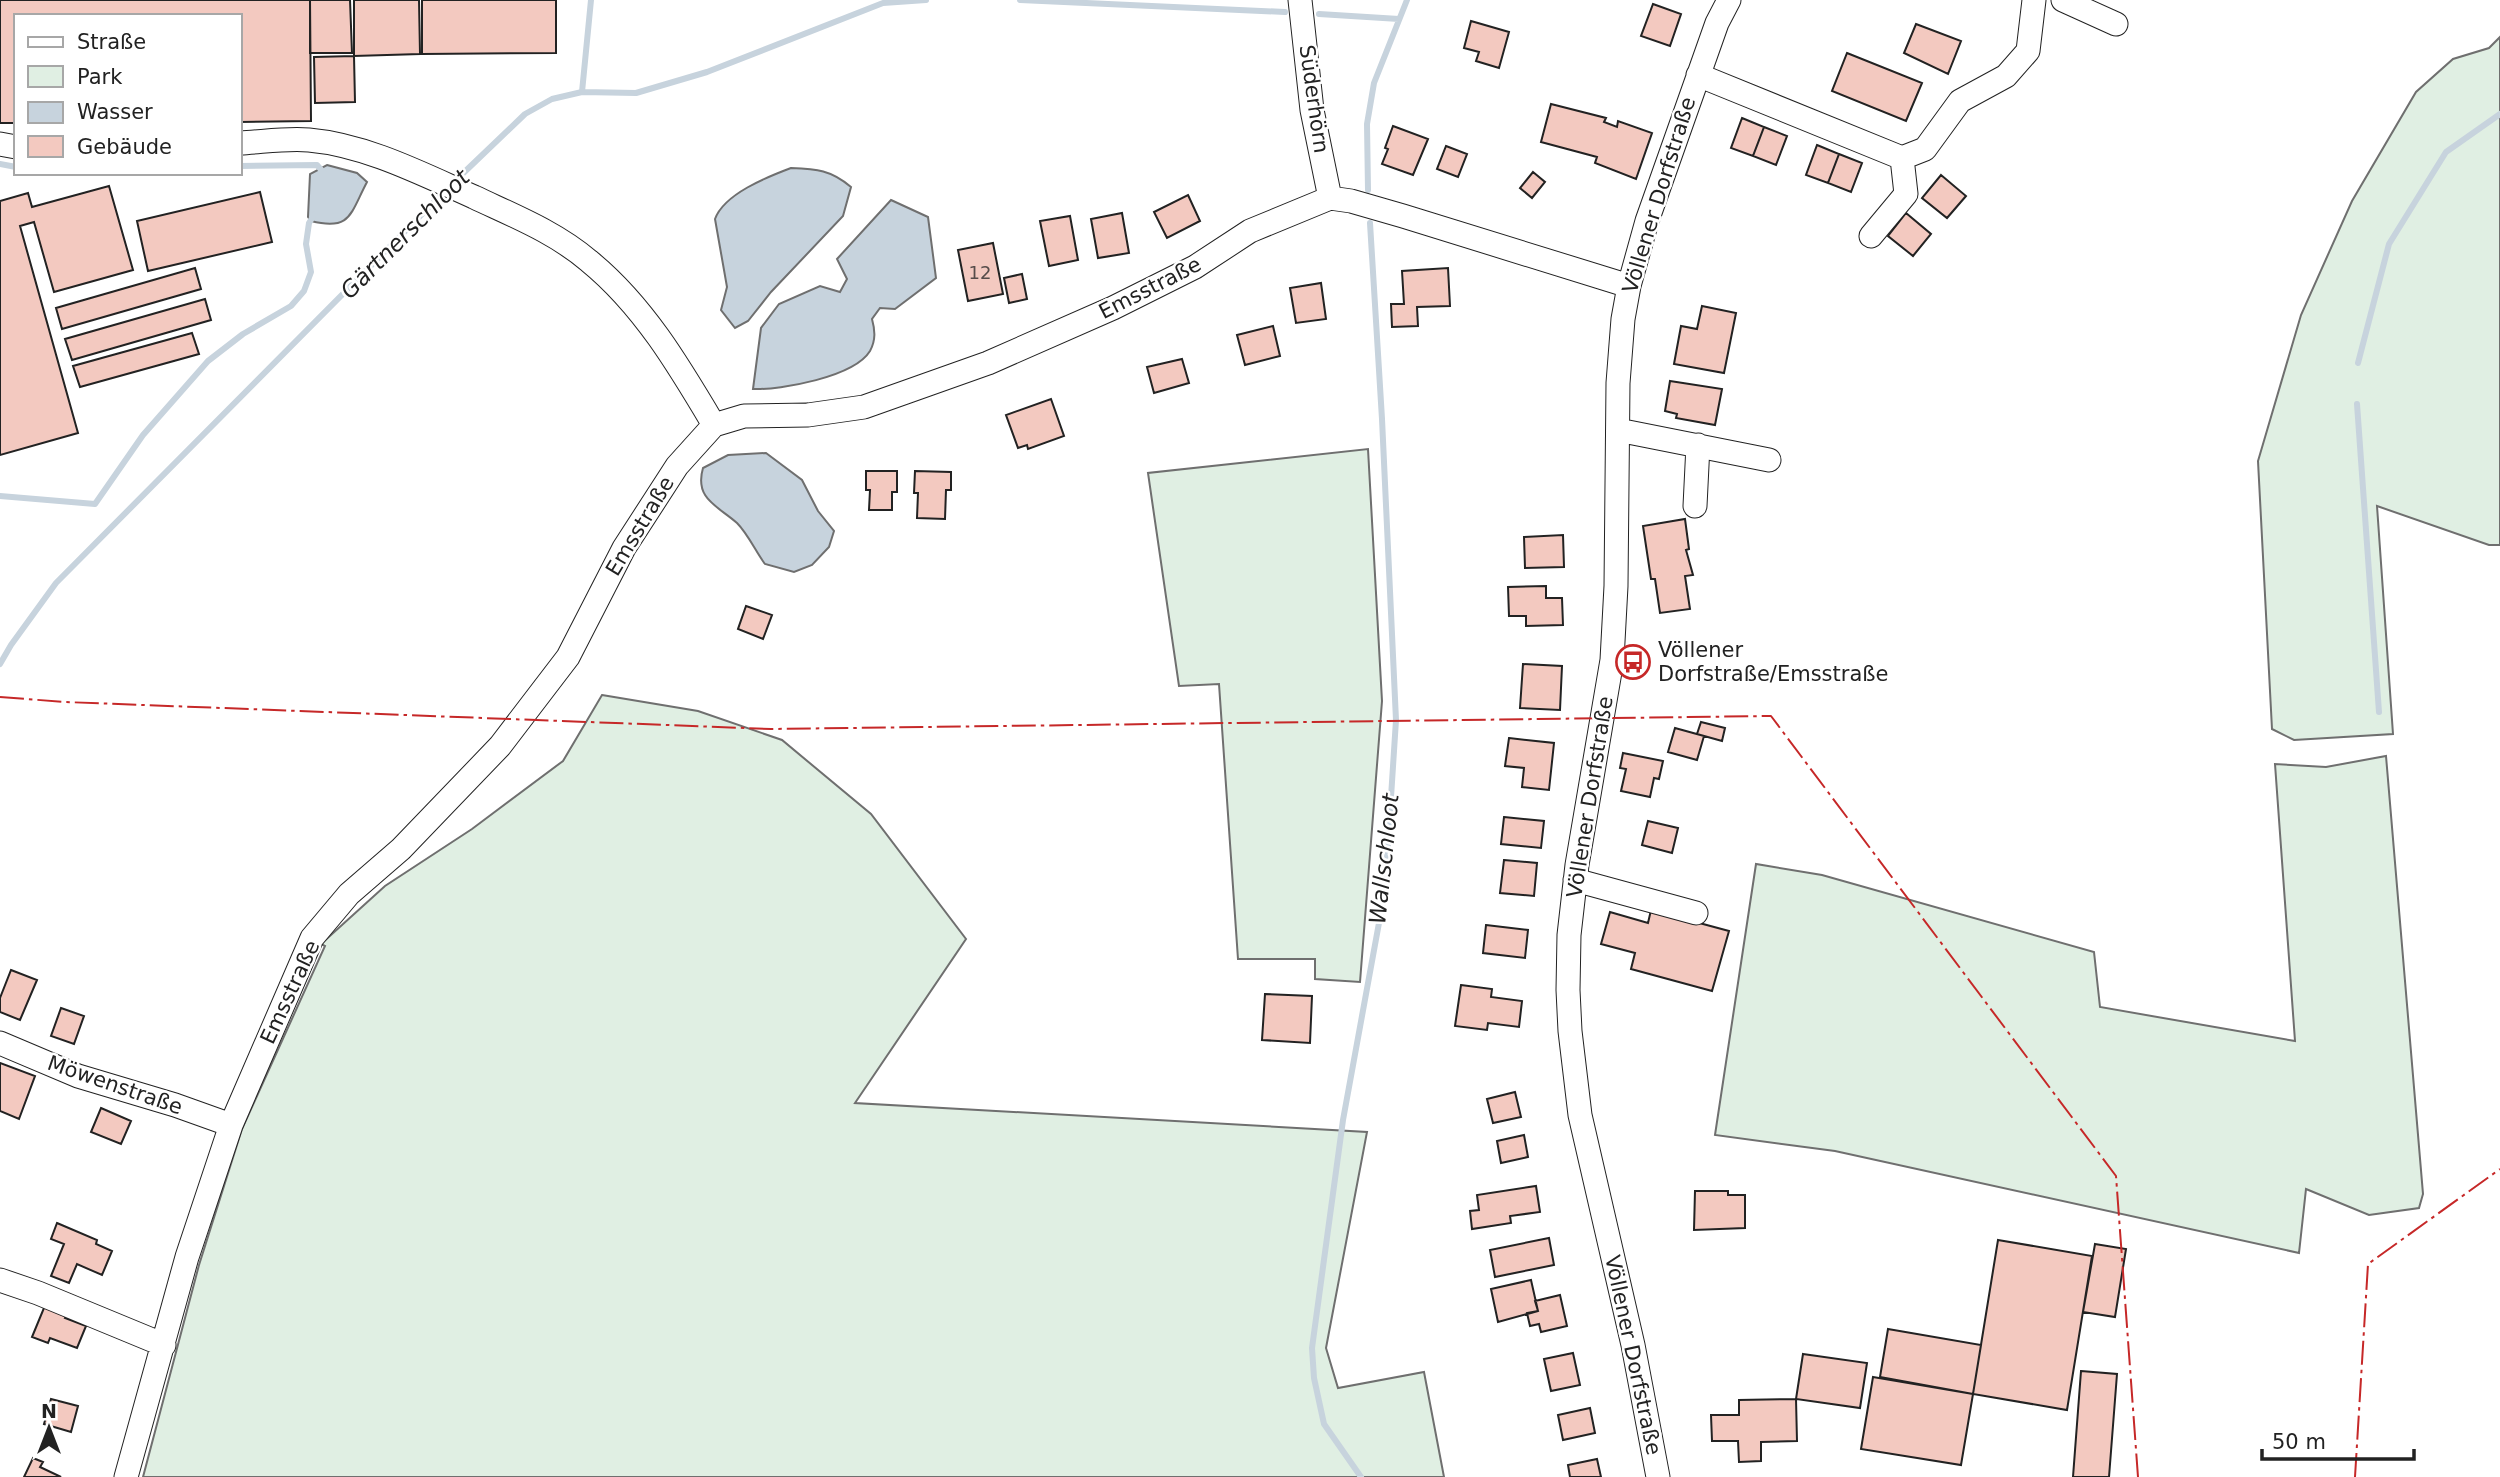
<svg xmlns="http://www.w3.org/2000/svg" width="2500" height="1477" font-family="'DejaVu Sans',sans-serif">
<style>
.green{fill:#e0efe3;stroke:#6f6f6f;stroke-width:2}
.water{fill:#c7d3dd;stroke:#6f6f6f;stroke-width:2}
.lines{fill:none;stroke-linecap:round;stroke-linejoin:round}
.stream{stroke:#c7d3dd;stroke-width:6}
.building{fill:#f3c9c0;stroke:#222;stroke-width:2}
.minor-casing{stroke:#222;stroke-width:25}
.minor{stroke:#fff;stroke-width:23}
.power{stroke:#c62828;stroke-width:2;stroke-dasharray:24 5 3.5 5;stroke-linecap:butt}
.labels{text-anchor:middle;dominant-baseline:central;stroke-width:5;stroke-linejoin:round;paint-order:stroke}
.number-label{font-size:18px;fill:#564c4a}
.street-label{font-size:21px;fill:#222;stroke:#fff}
.poi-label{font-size:21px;fill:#222;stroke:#fff;text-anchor:start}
.water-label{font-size:23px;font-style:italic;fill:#222;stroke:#fff}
</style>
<rect width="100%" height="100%" fill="#fff"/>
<path class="green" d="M 2500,37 L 2500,545 L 2489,545 L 2377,506 L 2393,734 L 2294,740 L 2272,729 L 2258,461 L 2301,315 L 2352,201 L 2416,92 L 2453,59 L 2489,48 Z
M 1368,449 L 1382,701 L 1360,982 L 1315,979 L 1315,959 L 1238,959 L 1219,684 L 1179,686 L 1148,473 Z
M 602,695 L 698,711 L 782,740 L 871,814 L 966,939 L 855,1103 L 1367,1132 L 1326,1348 L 1338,1388 L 1424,1372 L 1444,1477 L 143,1477 L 199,1265 L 242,1129 L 325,946 L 321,944 L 385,886 L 472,829 L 563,761 Z
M 2386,756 L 2423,1194 L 2419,1208 L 2369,1215 L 2306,1189 L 2299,1253 L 1835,1151 L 1715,1135 L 1756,864 L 1822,875 L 2094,952 L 2100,1007 L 2295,1041 L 2275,764 L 2326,767 Z"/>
<path class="water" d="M 327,165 L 357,173 L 367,182 C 350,214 351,231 311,221 L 308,217 L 310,174 Z
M 791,168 C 817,169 831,170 851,187 L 843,216 L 771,292 L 748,321 L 735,328 L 721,310 L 727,287 L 715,219 C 724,194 767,177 791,168 Z
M 891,200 L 928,217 L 936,278 L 895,309 L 880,308 L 872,319 C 875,330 876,340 870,351 C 854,377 781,390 753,389 L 761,328 L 779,304 L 820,286 L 840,292 L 847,279 L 837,259 Z
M 766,453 L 802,480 L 818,511 L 834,531 L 829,547 L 812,565 L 794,572 L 765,564 C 756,552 748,534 737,523 C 718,506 694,499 703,468 L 728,455 Z"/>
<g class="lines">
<path class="stream" d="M 1020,0 L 1285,12
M 1319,14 L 1399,19
M 582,92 L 591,0
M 0,164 L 16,167
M 240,166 L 317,165 L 323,172
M 454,182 L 525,114 L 552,99 L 582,92 L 636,93 L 707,72 L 883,3 L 926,0
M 1368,190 L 1367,124 L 1374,83 L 1407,0
M 2358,363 L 2389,244 L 2446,152 L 2500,114
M 2357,404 L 2379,712
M 0,496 L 95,504 L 143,435 L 208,361 L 243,334 L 291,306 L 304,291 L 311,272 L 306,244 L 309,223 L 314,215
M 0,664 L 11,645 L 56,583 L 446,190
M 1361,1477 L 1324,1424 L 1314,1378 L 1312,1348 L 1343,1120 L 1385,890 L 1396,720 L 1382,419 L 1370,223"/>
</g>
<path class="building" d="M 0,0 L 310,0 L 311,121 L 240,122 L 240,16 L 16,16 L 16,123 L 0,123 Z
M 310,0 L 350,0 L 352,53 L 310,53 Z
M 354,0 L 419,0 L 420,54 L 354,56 Z
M 422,0 L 556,0 L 556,53 L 422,54 Z
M 1653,4 L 1681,14 L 1670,46 L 1641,36 Z
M 1471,21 L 1509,32 L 1499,68 L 1476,61 L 1479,52 L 1464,48 Z
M 1916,24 L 1961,41 L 1948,74 L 1904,53 Z
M 1847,53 L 1922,83 L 1906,121 L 1832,91 Z
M 354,56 L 355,102 L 315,103 L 314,57 Z
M 1551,104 L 1606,118 L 1604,122 L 1617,127 L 1618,121 L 1652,133 L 1636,179 L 1595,163 L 1597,157 L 1541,142 Z
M 1742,118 L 1764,127 L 1753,156 L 1731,148 Z
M 1393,126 L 1428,139 L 1413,175 L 1382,164 L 1388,149 L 1385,148 Z
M 1764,127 L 1787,136 L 1776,165 L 1753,156 Z
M 1817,145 L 1839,154 L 1828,183 L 1806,175 Z
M 1446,146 L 1467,154 L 1458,177 L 1437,169 Z
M 1839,154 L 1862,163 L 1851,192 L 1828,183 Z
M 1533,172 L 1545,182 L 1532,198 L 1520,188 Z
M 1941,175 L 1966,196 L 1947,218 L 1922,198 Z
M 109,186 L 133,270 L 54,292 L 34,222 L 20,226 L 78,433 L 0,455 L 0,201 L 28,193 L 32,207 Z
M 260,192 L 272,242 L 148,271 L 137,221 Z
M 1188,195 L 1200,221 L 1167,238 L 1154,212 Z
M 1122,213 L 1129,253 L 1098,258 L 1091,219 Z
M 1906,213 L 1931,234 L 1913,256 L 1888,236 Z
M 1070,216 L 1078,260 L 1049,266 L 1040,221 Z
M 993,243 L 1003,294 L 968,301 L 958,250 Z
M 195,268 L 201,289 L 62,329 L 56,308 Z
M 1448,268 L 1450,306 L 1417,307 L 1418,326 L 1392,327 L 1391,304 L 1404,304 L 1402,271 Z
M 1022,274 L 1027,299 L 1009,303 L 1004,278 Z
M 1321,283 L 1326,319 L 1296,323 L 1290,288 Z
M 205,299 L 211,320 L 72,360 L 65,339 Z
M 1702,306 L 1736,313 L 1724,373 L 1674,364 L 1681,326 L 1697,329 Z
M 1273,326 L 1280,356 L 1245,365 L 1237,335 Z
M 192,333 L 199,354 L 80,387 L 73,366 Z
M 1182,359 L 1189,383 L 1154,393 L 1147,367 Z
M 1670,381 L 1722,389 L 1715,425 L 1676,418 L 1677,414 L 1665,411 Z
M 1051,399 L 1064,436 L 1028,449 L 1027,445 L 1018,448 L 1006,415 Z
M 866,471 L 897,471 L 897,492 L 892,492 L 892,510 L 869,510 L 870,490 L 866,490 Z
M 915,471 L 951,472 L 951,490 L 946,490 L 945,519 L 917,518 L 918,493 L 914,493 Z
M 1685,519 L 1689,549 L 1686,550 L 1693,575 L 1685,576 L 1690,609 L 1660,613 L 1655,579 L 1651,579 L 1643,526 Z
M 1563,535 L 1564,567 L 1525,568 L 1524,537 Z
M 1546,586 L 1546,598 L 1562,598 L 1563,625 L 1526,626 L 1526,616 L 1509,616 L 1508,587 Z
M 746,606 L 772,615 L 763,639 L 738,629 Z
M 1523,664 L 1562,666 L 1560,710 L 1520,708 Z
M 1701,722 L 1725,728 L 1722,741 L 1697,734 Z
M 1675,728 L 1704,736 L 1697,760 L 1668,752 Z
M 1509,738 L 1554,743 L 1549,790 L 1522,787 L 1524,768 L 1505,766 Z
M 1623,753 L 1663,761 L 1659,779 L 1654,778 L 1650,797 L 1621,791 L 1626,769 L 1620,768 Z
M 1504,817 L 1544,821 L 1541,848 L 1501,844 Z
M 1648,821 L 1678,828 L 1672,853 L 1642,845 Z
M 1504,860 L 1537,863 L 1534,896 L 1500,893 Z
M 1651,910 L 1729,931 L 1712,991 L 1631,969 L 1635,953 L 1601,944 L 1610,912 L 1648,923 Z
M 1486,925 L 1528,930 L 1525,958 L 1483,953 Z
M 11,970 L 37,980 L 20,1020 L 0,1012 L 0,998 Z
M 1461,985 L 1492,989 L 1491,997 L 1522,1001 L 1519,1027 L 1488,1023 L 1487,1030 L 1455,1026 Z
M 1265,994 L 1312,996 L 1310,1043 L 1262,1040 Z
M 61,1008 L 84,1016 L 74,1044 L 51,1036 Z
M 0,1063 L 35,1076 L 19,1119 L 0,1111 Z
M 1515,1092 L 1521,1117 L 1493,1123 L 1487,1099 Z
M 101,1108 L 131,1121 L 121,1144 L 91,1132 Z
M 1524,1135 L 1528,1157 L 1501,1163 L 1497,1141 Z
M 1536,1186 L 1540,1212 L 1510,1216 L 1511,1223 L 1472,1229 L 1470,1211 L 1479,1210 L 1477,1195 Z
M 1695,1191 L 1728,1191 L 1728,1195 L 1745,1195 L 1745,1228 L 1694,1230 Z
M 57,1223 L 97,1240 L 96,1244 L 112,1251 L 102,1275 L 77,1264 L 69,1283 L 51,1276 L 64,1244 L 51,1239 Z
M 1549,1238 L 1554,1265 L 1495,1277 L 1490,1250 Z
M 1998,1240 L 2092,1256 L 2067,1410 L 1973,1394 Z
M 2095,1244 L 2126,1249 L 2115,1317 L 2083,1312 Z
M 1531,1280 L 1538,1311 L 1498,1322 L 1491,1289 Z
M 1560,1295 L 1567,1326 L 1541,1332 L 1539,1324 L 1530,1326 L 1527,1313 L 1538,1311 L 1535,1301 Z
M 46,1303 L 68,1312 L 65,1318 L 86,1326 L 77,1348 L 50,1338 L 48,1343 L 32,1337 Z
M 1888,1329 L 1981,1345 L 1973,1394 L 1880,1377 Z
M 1573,1353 L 1580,1385 L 1551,1391 L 1544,1359 Z
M 1803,1354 L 1867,1363 L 1860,1408 L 1796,1399 Z
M 2081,1371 L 2117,1374 L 2109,1477 L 2073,1477 Z
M 1873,1377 L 1973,1394 L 1961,1465 L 1861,1449 Z
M 51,1399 L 78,1406 L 71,1432 L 44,1424 Z
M 1796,1399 L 1797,1441 L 1761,1442 L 1761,1461 L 1739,1462 L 1738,1441 L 1712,1441 L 1711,1415 L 1739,1415 L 1739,1400 Z
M 1590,1408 L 1595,1433 L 1563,1440 L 1558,1415 Z
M 33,1458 L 43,1462 L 40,1467 L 61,1477 L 24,1477 Z
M 1597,1459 L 1601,1477 L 1570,1477 L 1568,1465 Z"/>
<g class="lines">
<g class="minor-casing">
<path id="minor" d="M 1300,0 L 1312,110 L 1330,198
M 2063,0 L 2116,24
M 1698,75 L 1902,158 L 1925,149 L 1960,101 L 2006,76 L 2028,51 L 2034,0
M 240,143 C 262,142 286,138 309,140 C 366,145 422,174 474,197 C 514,216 555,232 589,261 C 643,305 679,366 714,425
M 0,144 L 16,147
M 1871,236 L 1906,194 L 1902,158
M 1618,430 L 1769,460
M 1695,506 L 1698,445
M 1575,880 L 1696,913
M 0,1043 L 78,1076 L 175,1105 L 231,1125
M 0,1280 L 38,1293 L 164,1345
M 126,1477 L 187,1257 L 231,1125 L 312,938 L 349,894 L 401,849 L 500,746 L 568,657 L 624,548 L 677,466 L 714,425 L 744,416 L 808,415 L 864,407 L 988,363 L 1113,308 L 1195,267 L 1250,231 L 1330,198 L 1351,201 L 1403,216 L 1629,286
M 1658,1477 L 1633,1345 L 1580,1115 L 1570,1031 L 1568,990 L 1569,935 L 1577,865 L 1612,660 L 1616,586 L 1618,383 L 1623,319 L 1629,286 L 1647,221 L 1717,23 L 1729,0"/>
</g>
<use href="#minor" class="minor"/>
<path class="power" d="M 0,697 L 65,702 L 771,729 L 1771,716 L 2116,1176 L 2138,1477
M 2355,1477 L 2368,1264 L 2500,1169"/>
</g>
<defs>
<g id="bus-ring" transform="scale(1.75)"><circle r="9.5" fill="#fff" stroke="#c62828" stroke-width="1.5"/><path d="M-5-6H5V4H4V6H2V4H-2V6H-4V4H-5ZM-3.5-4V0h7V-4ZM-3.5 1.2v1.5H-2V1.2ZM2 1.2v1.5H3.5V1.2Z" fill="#c62828"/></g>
</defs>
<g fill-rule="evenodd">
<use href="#bus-ring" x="1633" y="662"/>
</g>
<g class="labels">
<g class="number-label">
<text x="980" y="272">12</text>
</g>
<g class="street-label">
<text transform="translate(1314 99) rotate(82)">Süderhörn</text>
<text transform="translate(1659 195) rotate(-73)">Völlener Dorfstraße</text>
<text transform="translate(1150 288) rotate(-27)">Emsstraße</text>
<text transform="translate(640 526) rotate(-59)">Emsstraße</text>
<text transform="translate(1590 797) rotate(-81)">Völlener Dorfstraße</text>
<text transform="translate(290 992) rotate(-65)">Emsstraße</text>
<text transform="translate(115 1085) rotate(19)">Möwenstraße</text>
<text transform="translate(1633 1355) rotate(78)">Völlener Dorfstraße</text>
</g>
<g class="poi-label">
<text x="1658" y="650">Völlener<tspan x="1658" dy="24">Dorfstraße/Emsstraße</tspan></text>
</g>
<g class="water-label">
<text transform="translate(405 234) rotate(-45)">Gärtnerschloot</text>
<text transform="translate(1384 859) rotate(-84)">Wallschloot</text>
</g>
</g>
<rect x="14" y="14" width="228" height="161" fill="#ffffff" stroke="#a7a7a7" stroke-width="2"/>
<rect x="28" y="37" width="35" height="10" fill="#ffffff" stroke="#a7a7a7" stroke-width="2"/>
<text x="77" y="49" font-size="21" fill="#222222">Straße</text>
<rect x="28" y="66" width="35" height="21" fill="#e0efe3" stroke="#a7a7a7" stroke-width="2"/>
<text x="77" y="84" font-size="21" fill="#222222">Park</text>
<rect x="28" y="102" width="35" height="21" fill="#c7d3dd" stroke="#a7a7a7" stroke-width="2"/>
<text x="77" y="119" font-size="21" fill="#222222">Wasser</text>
<rect x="28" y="136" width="35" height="21" fill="#f3c9c0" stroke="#a7a7a7" stroke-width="2"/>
<text x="77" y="154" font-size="21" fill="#222222">Gebäude</text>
<g transform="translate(49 1428)" stroke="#ffffff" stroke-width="5" paint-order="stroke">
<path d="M0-5L12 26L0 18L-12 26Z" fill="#222222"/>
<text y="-10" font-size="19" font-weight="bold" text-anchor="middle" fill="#222222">N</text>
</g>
<path d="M2262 1449v10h152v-10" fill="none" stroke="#222222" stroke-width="3.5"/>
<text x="2272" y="1449" font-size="21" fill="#222222" stroke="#ffffff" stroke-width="5" paint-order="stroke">50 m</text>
</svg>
